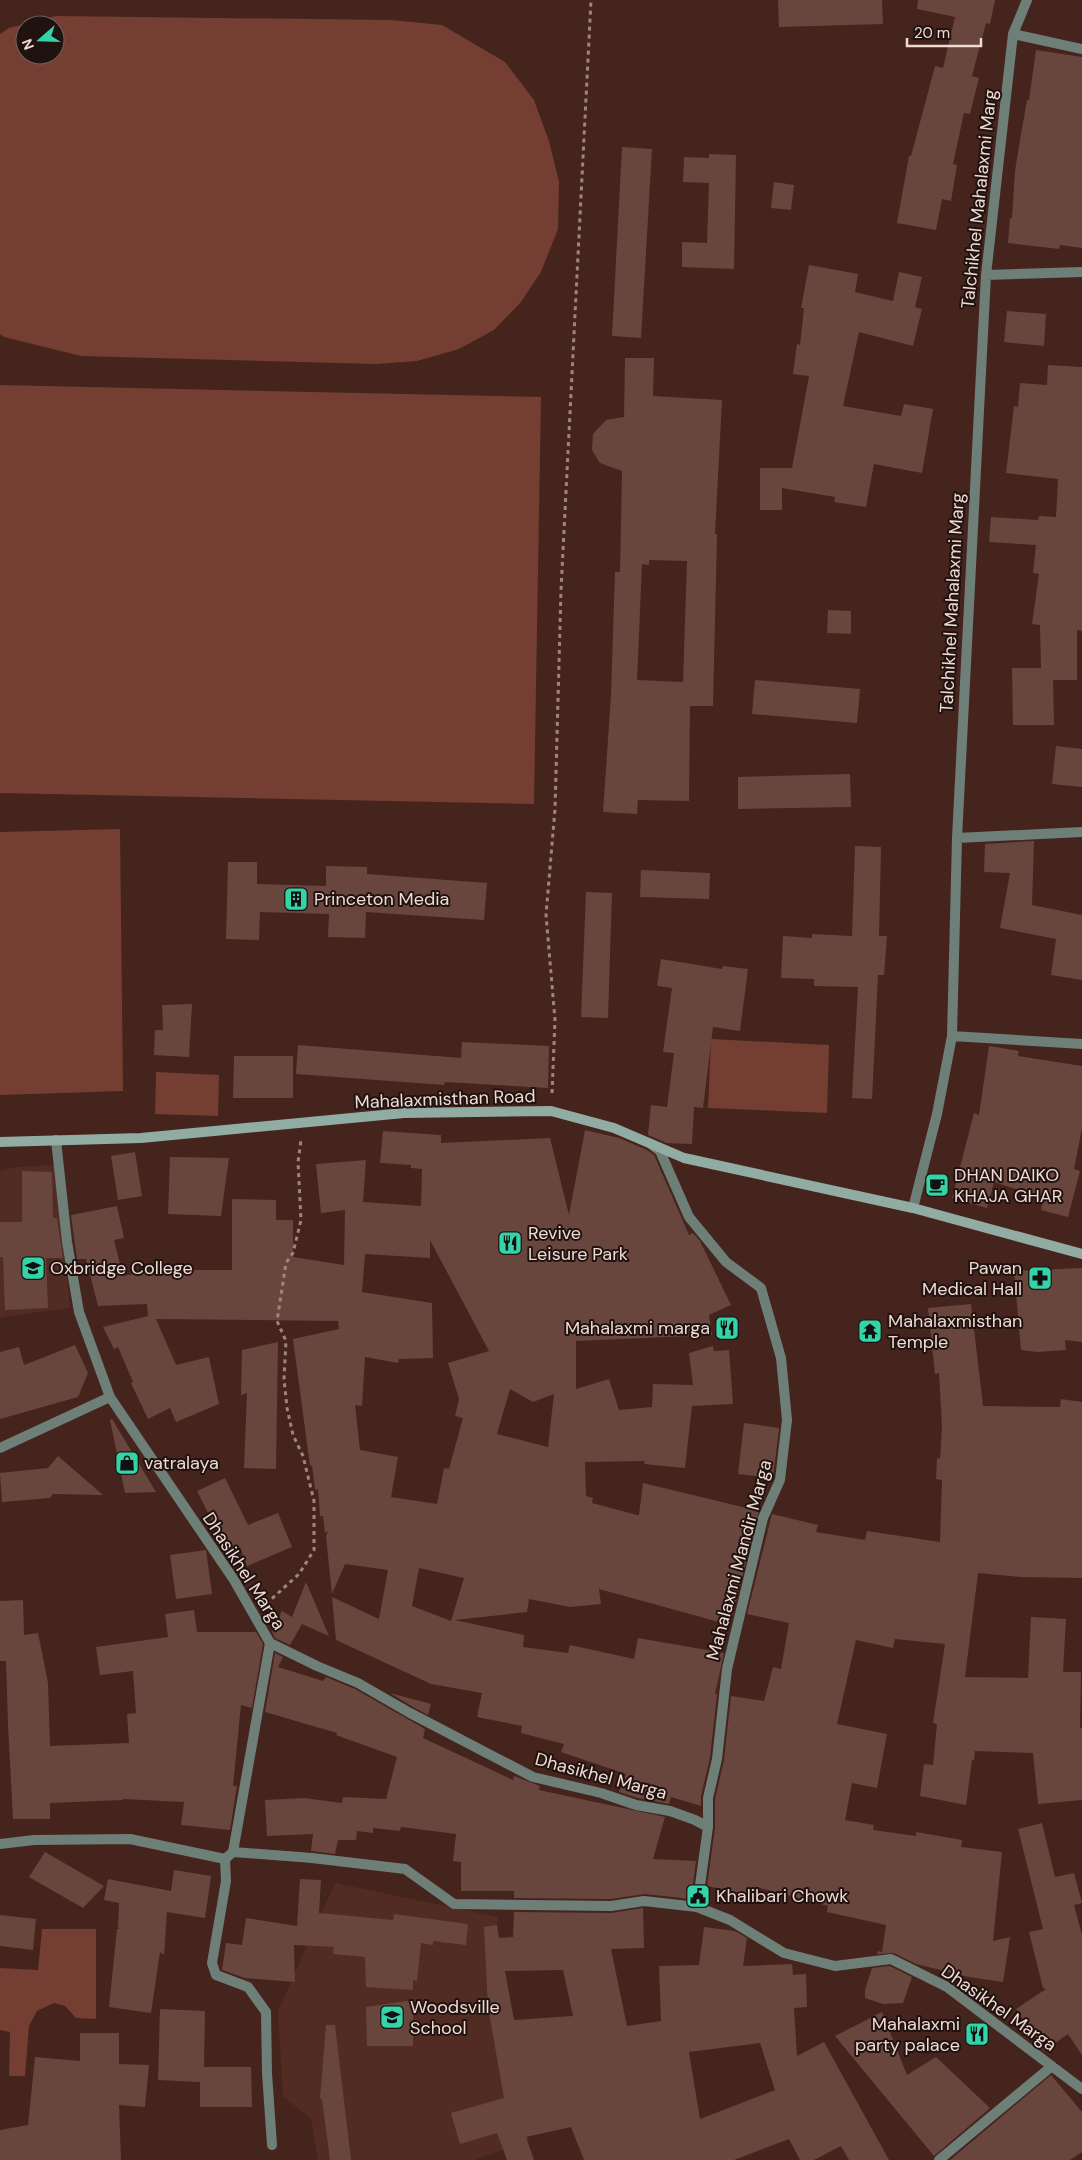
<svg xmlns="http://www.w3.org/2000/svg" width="1082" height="2160" font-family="'DM Sans',sans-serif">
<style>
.built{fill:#522c23}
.green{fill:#743e32;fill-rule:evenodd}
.building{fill:#68463e;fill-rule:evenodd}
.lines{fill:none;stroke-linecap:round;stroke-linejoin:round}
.path{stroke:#9f857f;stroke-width:3;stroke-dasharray:4 4;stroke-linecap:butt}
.lane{stroke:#6e7f78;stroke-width:10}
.street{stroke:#6e7f78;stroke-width:10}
.secondary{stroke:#91aca2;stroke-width:10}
.labels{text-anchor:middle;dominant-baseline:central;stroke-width:4;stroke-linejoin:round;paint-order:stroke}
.street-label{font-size:18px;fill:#efdad4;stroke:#20120f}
.poi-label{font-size:18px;fill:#efdad4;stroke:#20120f;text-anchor:start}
</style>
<rect width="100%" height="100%" fill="#44241d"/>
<path class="built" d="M 56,1165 L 70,1308 L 2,1317 L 0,1319 L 0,1171 L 17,1167 Z
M 335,1883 L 498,1917 L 496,1950 L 525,2126 L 529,2141 L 474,2160 L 318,2160 L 311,2119 L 283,2096 L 278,2011 Z"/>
<path class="green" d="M 56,16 L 391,20 L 442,25 L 505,62 L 534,100 L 549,141 L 559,182 L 558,229 L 541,272 L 521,302 L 494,330 L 459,349 L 417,361 L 376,364 L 81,356 L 4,337 L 0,334 L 0,34 L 9,28 ZM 25,25 L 55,25 L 55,55 L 25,55 Z
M 0,385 L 541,397 L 534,804 L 0,793 Z
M 120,829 L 123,1091 L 0,1095 L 0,832 Z
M 711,1039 L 829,1045 L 827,1113 L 708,1108 Z
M 156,1072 L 219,1075 L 218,1116 L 155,1114 Z
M 42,1929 L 96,1929 L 96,2019 L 76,2018 L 65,2006 L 54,2003 L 37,2011 L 29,2026 L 25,2076 L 9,2076 L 10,2032 L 0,2030 L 0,1968 L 38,1970 Z"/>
<path class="building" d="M 778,0 L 882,0 L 883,24 L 779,27 Z
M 918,0 L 995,0 L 990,24 L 986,23 L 972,76 L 979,78 L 970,114 L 964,113 L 953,164 L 957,165 L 951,201 L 942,199 L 936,230 L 897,223 L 909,156 L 911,156 L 935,66 L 943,68 L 955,17 L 917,9 Z
M 1036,50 L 1082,57 L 1082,248 L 1060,245 L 1059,249 L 1008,243 L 1010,218 L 1012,218 L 1015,171 L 1020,140 L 1027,100 L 1029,100 Z
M 622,147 L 652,149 L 641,338 L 612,336 Z
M 709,154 L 736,155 L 734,269 L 682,267 L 682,242 L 707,243 L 709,183 L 683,182 L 684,157 L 709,158 Z
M 774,182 L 794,185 L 791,210 L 771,208 Z
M 809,265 L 858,274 L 855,292 L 893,301 L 899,272 L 922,277 L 915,307 L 922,309 L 913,346 L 859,332 L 843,406 L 901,416 L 904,404 L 933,409 L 922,473 L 874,464 L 866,507 L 834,502 L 835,497 L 782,488 L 782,510 L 760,510 L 760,468 L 792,468 L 809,376 L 793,374 L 797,344 L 800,345 L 804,308 L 801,308 Z
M 1007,311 L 1046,314 L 1044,346 L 1004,342 Z
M 625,358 L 654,358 L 653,396 L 722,400 L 715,534 L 717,534 L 713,706 L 690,706 L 689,801 L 638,800 L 637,814 L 603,812 L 611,695 L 615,572 L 620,572 L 622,471 L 600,463 L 592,450 L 593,434 L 606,420 L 624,417 ZM 649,560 L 687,561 L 683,682 L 637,680 L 642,564 L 649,565 Z
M 1048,365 L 1082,367 L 1082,631 L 1077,630 L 1077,680 L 1053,680 L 1054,725 L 1013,725 L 1012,668 L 1041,668 L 1040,625 L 1032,624 L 1039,574 L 1033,573 L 1036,545 L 989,542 L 991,517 L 1038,520 L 1039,516 L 1056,517 L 1058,479 L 1006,473 L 1014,406 L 1018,407 L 1020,383 L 1047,385 Z
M 828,610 L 851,611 L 851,634 L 827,633 Z
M 755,680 L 860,689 L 857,723 L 752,714 Z
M 1056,746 L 1082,749 L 1082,787 L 1052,784 Z
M 850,774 L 851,807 L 738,809 L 738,777 Z
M 1034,841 L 1032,905 L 1082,915 L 1082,980 L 1051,975 L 1056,939 L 1000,928 L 1010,873 L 984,872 L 985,844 Z
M 855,846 L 881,847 L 879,936 L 887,936 L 884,975 L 878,975 L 872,1099 L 852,1098 L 858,987 L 814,986 L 814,979 L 781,978 L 783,936 L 812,938 L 812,934 L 852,936 Z
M 228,862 L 257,862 L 257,884 L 326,886 L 326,866 L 367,867 L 367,874 L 487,883 L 484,920 L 366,912 L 365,938 L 328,937 L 329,914 L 260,912 L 259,940 L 226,939 Z
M 641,870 L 710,873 L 709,899 L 640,897 Z
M 586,892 L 612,893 L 608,1018 L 581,1017 Z
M 661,959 L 722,969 L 723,966 L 748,969 L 740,1031 L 713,1027 L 703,1108 L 694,1107 L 692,1144 L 667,1143 L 648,1135 L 651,1105 L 667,1107 L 674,1053 L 663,1052 L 672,988 L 657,986 Z
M 192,1004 L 189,1057 L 154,1055 L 155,1030 L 163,1030 L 162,1005 Z
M 462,1042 L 549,1046 L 548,1088 L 445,1082 L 444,1085 L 296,1074 L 298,1045 L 461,1058 Z
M 989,1046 L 1019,1051 L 1018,1056 L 1082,1066 L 1082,1128 L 1074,1169 L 1080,1171 L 1068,1217 L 1041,1210 L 1043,1198 L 994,1182 L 987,1208 L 952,1198 L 974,1113 L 979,1115 Z
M 234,1056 L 293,1056 L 293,1098 L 233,1098 Z
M 585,1130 L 619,1138 L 647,1150 L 654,1155 L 689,1235 L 693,1233 L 700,1241 L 731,1305 L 709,1315 L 712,1335 L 576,1341 L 576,1389 L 609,1379 L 619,1410 L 652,1407 L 653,1384 L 693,1385 L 689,1353 L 713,1346 L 714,1351 L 729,1350 L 733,1404 L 692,1406 L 685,1468 L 644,1464 L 645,1461 L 585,1462 L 586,1496 L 593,1498 L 592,1503 L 637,1515 L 639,1515 L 643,1483 L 759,1511 L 730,1625 L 599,1589 L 601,1604 L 570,1607 L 529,1599 L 527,1612 L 455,1620 L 524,1635 L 523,1647 L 568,1653 L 570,1645 L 634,1659 L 638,1638 L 724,1653 L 715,1694 L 717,1694 L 710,1758 L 701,1796 L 701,1806 L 671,1797 L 669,1804 L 638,1798 L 619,1792 L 626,1774 L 561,1752 L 564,1744 L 521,1733 L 522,1726 L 477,1717 L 482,1693 L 431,1684 L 336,1640 L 332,1597 L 379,1619 L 388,1570 L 345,1564 L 332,1594 L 326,1537 L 328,1531 L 325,1533 L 323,1516 L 320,1516 L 318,1489 L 315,1490 L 312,1465 L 310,1466 L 293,1339 L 339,1329 L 338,1321 L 156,1319 L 176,1365 L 209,1357 L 219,1404 L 176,1422 L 170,1408 L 148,1419 L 131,1383 L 133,1382 L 118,1347 L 114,1349 L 103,1327 L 148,1316 L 147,1304 L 98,1306 L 86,1259 L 77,1259 L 71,1215 L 117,1206 L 124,1238 L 114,1240 L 123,1276 L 152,1270 L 232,1270 L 232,1199 L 276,1200 L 276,1220 L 293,1220 L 293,1257 L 344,1265 L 345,1210 L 321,1213 L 316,1164 L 366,1160 L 363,1202 L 421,1206 L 422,1169 L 411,1168 L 411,1165 L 380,1163 L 383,1131 L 441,1135 L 441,1143 L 550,1138 L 569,1215 ZM 430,1240 L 489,1351 L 448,1363 L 459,1399 L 455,1416 L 463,1418 L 449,1469 L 444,1468 L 437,1504 L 391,1497 L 398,1457 L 360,1450 L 355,1405 L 362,1406 L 365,1357 L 398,1363 L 399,1359 L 433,1358 L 432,1303 L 362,1292 L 365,1254 L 430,1258 ZM 510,1389 L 533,1402 L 554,1394 L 548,1447 L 497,1434 ZM 419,1568 L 464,1578 L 451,1621 L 412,1606 Z
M 135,1152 L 142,1196 L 118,1200 L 111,1156 Z
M 170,1157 L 229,1158 L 221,1216 L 168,1214 Z
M 22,1171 L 52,1172 L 53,1218 L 57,1218 L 63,1258 L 46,1258 L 48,1308 L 5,1310 L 3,1257 L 0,1257 L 0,1222 L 22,1222 Z
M 1082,1268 L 1082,1342 L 1065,1340 L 1066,1350 L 1037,1352 L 1021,1350 L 1014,1271 Z
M 971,1304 L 983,1406 L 1060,1407 L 1061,1399 L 1082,1402 L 1082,1578 L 1022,1577 L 978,1573 L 965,1677 L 1028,1678 L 1031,1617 L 1066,1619 L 1063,1672 L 1081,1672 L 1080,1728 L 1082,1728 L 1082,1800 L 1038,1804 L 1033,1753 L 975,1751 L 974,1760 L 972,1760 L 966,1805 L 920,1796 L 924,1764 L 933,1765 L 937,1724 L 933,1723 L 945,1644 L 895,1639 L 893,1648 L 856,1640 L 837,1724 L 887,1734 L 877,1788 L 852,1783 L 845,1820 L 874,1825 L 873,1830 L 916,1836 L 916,1832 L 962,1840 L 961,1847 L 1002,1852 L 993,1941 L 1010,1937 L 1003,1982 L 969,1977 L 916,1964 L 894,1953 L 877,1954 L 878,1951 L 882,1952 L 886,1925 L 827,1912 L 828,1906 L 760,1888 L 759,1897 L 707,1886 L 715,1828 L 715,1799 L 724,1760 L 731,1696 L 764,1701 L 773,1667 L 781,1669 L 789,1623 L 747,1614 L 772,1514 L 818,1525 L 816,1532 L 865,1540 L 867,1531 L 940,1542 L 942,1480 L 936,1479 L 937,1458 L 940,1459 L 942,1426 L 939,1373 L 935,1374 L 928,1308 Z
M 278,1342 L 276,1469 L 244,1468 L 247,1393 L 241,1395 L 242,1350 Z
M 75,1345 L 88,1373 L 78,1397 L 0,1419 L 0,1352 L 19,1347 L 24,1365 Z
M 112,1419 L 156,1492 L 125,1493 L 110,1420 Z
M 744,1423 L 779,1428 L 773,1478 L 738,1474 Z
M 58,1456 L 103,1495 L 53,1494 L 50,1498 L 2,1502 L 0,1473 L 48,1468 Z
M 225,1478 L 248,1525 L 278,1513 L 292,1547 L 247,1566 L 240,1547 L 228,1552 L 197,1491 Z
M 206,1550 L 212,1594 L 176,1599 L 170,1555 Z
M 306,1582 L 329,1636 L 302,1624 L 290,1645 L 275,1638 L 272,1632 L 282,1611 L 292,1617 Z
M 23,1600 L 24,1635 L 38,1633 L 48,1683 L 50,1746 L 129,1743 L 127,1714 L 136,1713 L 133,1671 L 100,1675 L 96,1647 L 168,1637 L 165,1614 L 194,1610 L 197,1632 L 256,1632 L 263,1644 L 252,1708 L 241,1705 L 233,1786 L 237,1786 L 230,1830 L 181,1825 L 184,1802 L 123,1799 L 123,1800 L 50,1803 L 50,1819 L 13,1819 L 8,1724 L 6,1661 L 0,1661 L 0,1601 Z
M 275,1653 L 283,1657 L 278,1667 L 323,1681 L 326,1677 L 355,1689 L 425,1729 L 423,1738 L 513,1780 L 514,1776 L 540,1786 L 539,1790 L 665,1817 L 653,1859 L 696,1861 L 691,1899 L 645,1894 L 611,1899 L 514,1898 L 514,1891 L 461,1891 L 461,1862 L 453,1861 L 456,1834 L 401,1827 L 400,1831 L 373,1828 L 373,1833 L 357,1831 L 356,1840 L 338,1840 L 335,1854 L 311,1851 L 313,1834 L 267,1836 L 265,1800 L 304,1798 L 342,1803 L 343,1797 L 386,1799 L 397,1757 L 336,1735 L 337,1733 L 265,1712 Z
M 390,1693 L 431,1704 L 428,1715 L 413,1707 Z
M 1042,1823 L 1055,1877 L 1074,1873 L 1082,1903 L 1074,1905 L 1082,1935 L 1082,2055 L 1068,2034 L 1044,2051 L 1016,2009 L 1046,1989 L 1043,1988 L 1029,1932 L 1043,1929 L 1018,1829 Z
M 45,1852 L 104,1886 L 83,1908 L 29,1877 Z
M 174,1870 L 211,1876 L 205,1918 L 167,1912 L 164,1955 L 160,1952 L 151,2013 L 109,2007 L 117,1929 L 120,1929 L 118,1928 L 119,1903 L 104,1900 L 108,1879 L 171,1891 Z
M 300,1879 L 321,1880 L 319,1913 L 393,1920 L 394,1914 L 468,1924 L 466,1945 L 433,1941 L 433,1945 L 421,1943 L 417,1981 L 413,1980 L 413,1990 L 366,1987 L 365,1957 L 333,1954 L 334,1947 L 294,1945 L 295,1982 L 245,1978 L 222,1970 L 226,1943 L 242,1945 L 246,1918 L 297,1926 Z
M 643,1908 L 644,1948 L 611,1949 L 627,2026 L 661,2021 L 659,1966 L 699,1965 L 704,1927 L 735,1931 L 747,1938 L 743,1966 L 792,1964 L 793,1975 L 806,1974 L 807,2007 L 794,2008 L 797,2056 L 824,2042 L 889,2160 L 849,2160 L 841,2146 L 814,2160 L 800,2160 L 789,2139 L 734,2160 L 584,2160 L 571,2127 L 526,2137 L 534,2160 L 507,2160 L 497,2133 L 460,2144 L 451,2113 L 504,2098 L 488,2007 L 484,1927 L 497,1925 L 499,1938 L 513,1937 L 514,1912 L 611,1913 ZM 563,1970 L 573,2016 L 514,2020 L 505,1971 ZM 760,2043 L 775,2090 L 700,2119 L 689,2052 Z
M 0,1915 L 36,1919 L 33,1950 L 0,1946 Z
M 890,1966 L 912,1977 L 903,2003 L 883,2004 L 865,1998 L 865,1990 L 872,1968 Z
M 413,2000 L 413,2046 L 367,2046 L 366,2007 Z
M 160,2009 L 205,2011 L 204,2067 L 251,2067 L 252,2107 L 200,2107 L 200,2082 L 158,2080 Z
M 882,2012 L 907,2075 L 936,2057 L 990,2108 L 934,2156 L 835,2036 Z
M 326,2025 L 335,2025 L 351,2160 L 330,2160 L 322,2099 L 320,2099 Z
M 80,2033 L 119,2033 L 119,2064 L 149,2065 L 145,2107 L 119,2105 L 121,2160 L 0,2160 L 0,2130 L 28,2125 L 35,2057 L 80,2061 Z
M 1051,2075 L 1082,2112 L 1082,2152 L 1070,2160 L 950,2160 Z"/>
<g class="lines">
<path class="path" d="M 552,1093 L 555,1020 L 546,915 L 555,809 L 561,590 L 591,0
M 266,1604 L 299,1574 L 314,1550 L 314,1501 L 303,1456 L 293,1435 L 287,1408 L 284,1379 L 286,1341 L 277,1321 L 286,1263 L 293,1253 L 301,1220 L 298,1162 L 301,1140"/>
<path class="lane" d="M 225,1859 L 226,1881 L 212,1963 L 216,1975 L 248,1987 L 266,2012 L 267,2073 L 272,2145"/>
<path class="street" d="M 1013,34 L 1082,49
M 986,275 L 1082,272
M 957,838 L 1082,832
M 952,1036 L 1082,1044
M 56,1140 L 67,1242 L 79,1312 L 110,1397 L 234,1580 L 270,1643 L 317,1666 L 358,1683 L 410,1713 L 533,1777 L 601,1793 L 636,1805 L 670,1811 L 695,1820 L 708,1827 L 697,1907 L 730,1920 L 784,1953 L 835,1966 L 891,1959 L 947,1987 L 1082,2089
M 652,1145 L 660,1151 L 689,1217 L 726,1262 L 761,1288 L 781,1358 L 787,1420 L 780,1480 L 763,1518 L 727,1669 L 717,1759 L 708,1798 L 708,1827
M 913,1208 L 937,1114 L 952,1036 L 957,838 L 986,275 L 1013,34 L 1027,0
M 0,1448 L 110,1397
M 0,1844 L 34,1840 L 130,1839 L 225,1859 L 233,1852 L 312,1858 L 405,1869 L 454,1904 L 611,1906 L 644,1901 L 697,1907
M 233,1852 L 270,1643
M 939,2160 L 1052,2066"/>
<path class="secondary" d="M 0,1142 L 141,1138 L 404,1113 L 551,1111 L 614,1128 L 684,1158 L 913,1208 L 1082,1254"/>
</g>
<defs>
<g id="building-square" transform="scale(1.25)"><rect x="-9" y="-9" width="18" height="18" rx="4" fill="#33d4a8" stroke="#20120f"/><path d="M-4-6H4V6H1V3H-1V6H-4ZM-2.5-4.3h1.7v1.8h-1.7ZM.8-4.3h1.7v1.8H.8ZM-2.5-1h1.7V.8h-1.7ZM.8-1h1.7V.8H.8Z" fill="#111"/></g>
<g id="cafe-square" transform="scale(1.25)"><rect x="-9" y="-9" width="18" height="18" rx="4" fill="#33d4a8" stroke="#20120f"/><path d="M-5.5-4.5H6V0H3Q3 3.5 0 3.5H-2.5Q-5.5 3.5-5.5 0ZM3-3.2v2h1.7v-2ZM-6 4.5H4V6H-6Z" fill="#111"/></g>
<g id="restaurant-square" transform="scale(1.25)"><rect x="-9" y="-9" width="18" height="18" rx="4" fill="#33d4a8" stroke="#20120f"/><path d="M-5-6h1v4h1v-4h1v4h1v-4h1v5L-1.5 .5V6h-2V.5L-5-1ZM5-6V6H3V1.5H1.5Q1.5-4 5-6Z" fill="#111"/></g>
<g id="university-square" transform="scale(1.25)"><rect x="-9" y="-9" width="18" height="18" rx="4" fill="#33d4a8" stroke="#20120f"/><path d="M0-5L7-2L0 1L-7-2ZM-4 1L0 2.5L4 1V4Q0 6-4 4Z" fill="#111"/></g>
<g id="pharmacy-square" transform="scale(1.25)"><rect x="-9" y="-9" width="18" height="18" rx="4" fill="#33d4a8" stroke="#20120f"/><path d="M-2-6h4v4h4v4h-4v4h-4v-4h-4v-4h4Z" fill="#111"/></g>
<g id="temple-square" transform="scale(1.25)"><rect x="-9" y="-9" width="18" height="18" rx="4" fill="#33d4a8" stroke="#20120f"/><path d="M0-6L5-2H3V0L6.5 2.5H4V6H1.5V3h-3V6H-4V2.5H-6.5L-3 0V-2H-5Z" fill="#111"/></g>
<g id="shop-square" transform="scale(1.25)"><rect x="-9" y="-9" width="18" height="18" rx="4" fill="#33d4a8" stroke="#20120f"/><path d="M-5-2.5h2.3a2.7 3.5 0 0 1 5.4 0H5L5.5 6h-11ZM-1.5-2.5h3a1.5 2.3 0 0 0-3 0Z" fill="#111"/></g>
<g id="civic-square" transform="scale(1.25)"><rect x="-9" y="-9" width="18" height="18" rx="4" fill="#33d4a8" stroke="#20120f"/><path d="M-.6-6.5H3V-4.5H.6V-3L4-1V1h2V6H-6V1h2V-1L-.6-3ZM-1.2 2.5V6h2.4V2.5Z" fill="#111"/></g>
<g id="school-square" transform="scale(1.25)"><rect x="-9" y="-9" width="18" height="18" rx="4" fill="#33d4a8" stroke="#20120f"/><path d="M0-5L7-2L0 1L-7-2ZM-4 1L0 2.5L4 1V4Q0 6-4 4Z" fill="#111"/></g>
</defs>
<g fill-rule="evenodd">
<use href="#building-square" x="296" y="899"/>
<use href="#cafe-square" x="937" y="1185"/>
<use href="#restaurant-square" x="510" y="1243"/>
<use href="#university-square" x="33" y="1268"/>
<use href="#pharmacy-square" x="1040" y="1278"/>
<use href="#restaurant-square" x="727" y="1328"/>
<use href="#temple-square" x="870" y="1331"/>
<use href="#shop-square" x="127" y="1463"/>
<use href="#civic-square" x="698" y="1896"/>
<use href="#school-square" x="392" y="2017"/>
<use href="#restaurant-square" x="977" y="2034"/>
</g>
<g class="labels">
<g class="street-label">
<text transform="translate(979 199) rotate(-84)">Talchikhel Mahalaxmi Marg</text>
<text transform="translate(952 603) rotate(-87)">Talchikhel Mahalaxmi Marg</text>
<text transform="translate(445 1099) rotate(-2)">Mahalaxmisthan Road</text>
<text transform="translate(739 1560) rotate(-75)">Mahalaxmi Mandir Marga</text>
<text transform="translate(244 1571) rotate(57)">Dhasikhel Marga</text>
<text transform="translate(601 1776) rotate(15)">Dhasikhel Marga</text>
<text transform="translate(999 2008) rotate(35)">Dhasikhel Marga</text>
</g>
<g class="poi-label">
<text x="314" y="899">Princeton Media</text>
<text x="954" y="1175">DHAN DAIKO<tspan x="954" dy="21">KHAJA GHAR</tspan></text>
<text x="528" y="1233">Revive<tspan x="528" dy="21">Leisure Park</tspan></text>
<text x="50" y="1268">Oxbridge College</text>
<text x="1022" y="1268" text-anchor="end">Pawan<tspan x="1022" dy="21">Medical Hall</tspan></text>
<text x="888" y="1321">Mahalaxmisthan<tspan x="888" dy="21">Temple</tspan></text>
<text x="710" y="1328" text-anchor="end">Mahalaxmi marga</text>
<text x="144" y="1463">vatralaya</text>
<text x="716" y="1896">Khalibari Chowk</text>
<text x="410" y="2007">Woodsville<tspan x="410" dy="21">School</tspan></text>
<text x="960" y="2024" text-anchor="end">Mahalaxmi<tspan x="960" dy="21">party palace</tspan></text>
</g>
</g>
<g transform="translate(40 40) rotate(250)"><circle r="24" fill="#20120f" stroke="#73625e"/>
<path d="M0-4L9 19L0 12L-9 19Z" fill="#33d4a8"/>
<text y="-8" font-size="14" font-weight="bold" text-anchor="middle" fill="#efdad4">N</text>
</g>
<path d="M907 38v8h74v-8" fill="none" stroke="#efdad4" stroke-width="2.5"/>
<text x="914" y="38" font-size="15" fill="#efdad4" stroke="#20120f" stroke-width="4" paint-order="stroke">20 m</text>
</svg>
